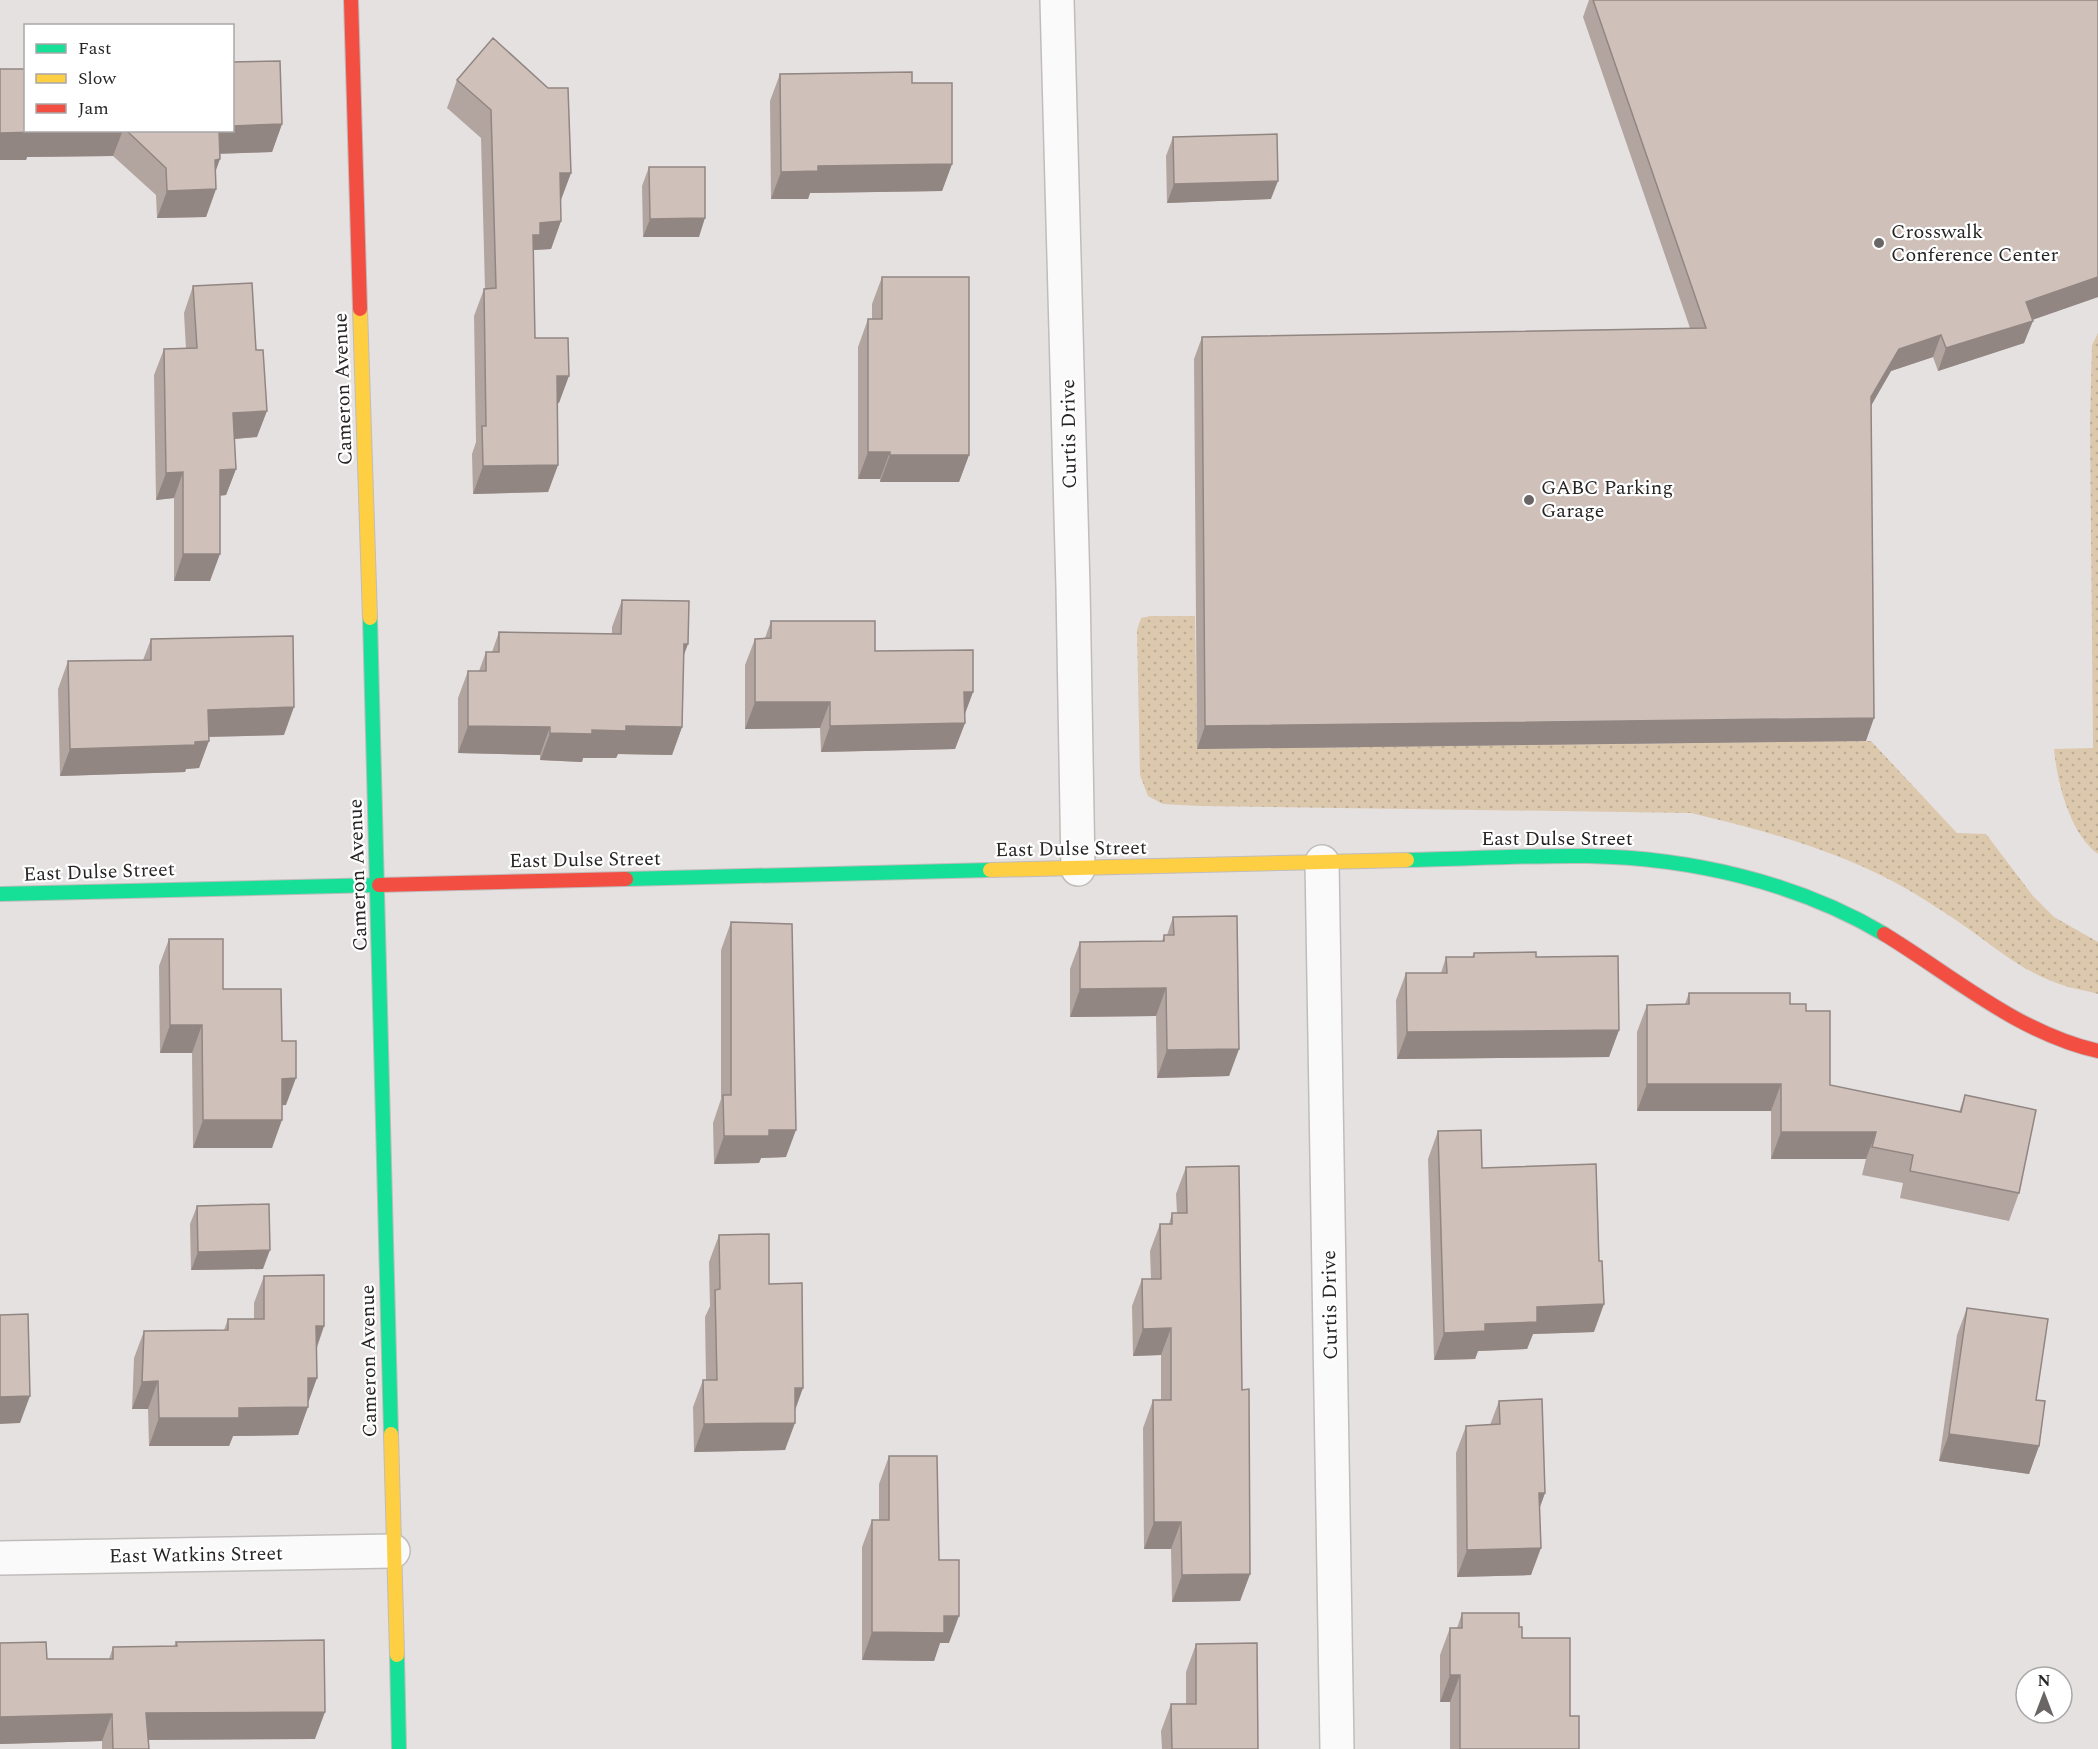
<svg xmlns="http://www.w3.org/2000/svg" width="2098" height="1749" font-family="Spectral,serif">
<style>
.grass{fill:url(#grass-dots)}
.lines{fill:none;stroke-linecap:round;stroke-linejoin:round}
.street-casing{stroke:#c0bcbc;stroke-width:36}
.fast-casing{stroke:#c0bcbc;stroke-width:16}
.slow-casing{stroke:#c0bcbc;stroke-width:16}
.jam-casing{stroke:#c0bcbc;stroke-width:16}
.street{stroke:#fbfafa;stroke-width:33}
.fast{stroke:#16e098;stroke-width:14}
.slow{stroke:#ffcf43;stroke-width:14}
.jam{stroke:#f24e42;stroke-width:14}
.wall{fill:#b2a5a0}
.shaded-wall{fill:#918682}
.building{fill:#cfc0ba;stroke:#918682;stroke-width:1.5}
.poi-dot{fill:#6a6666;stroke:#fff;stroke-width:2}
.labels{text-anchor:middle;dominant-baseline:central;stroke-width:4.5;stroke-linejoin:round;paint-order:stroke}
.poi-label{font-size:20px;fill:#272424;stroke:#fff;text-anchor:start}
.street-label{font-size:20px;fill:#272424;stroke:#fff}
</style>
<defs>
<pattern id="grass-dots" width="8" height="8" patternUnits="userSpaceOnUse" patternTransform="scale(1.5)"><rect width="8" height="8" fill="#dcc8ad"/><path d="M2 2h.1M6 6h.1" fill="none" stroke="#bdac95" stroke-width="1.8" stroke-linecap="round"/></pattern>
</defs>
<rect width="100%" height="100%" fill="#e6e1e1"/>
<path class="grass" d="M 2098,333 L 2098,854 C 2070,834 2057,782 2054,749 L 2093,748 L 2090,424 L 2092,345 Z
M 1150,616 L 1195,616 L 1197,749 L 1871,741 L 1957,833 L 1986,834 L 2033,896 L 2054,917 L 2098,942 L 2098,994 C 2084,990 2068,988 2054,982 C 2024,971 1999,951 1973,932 C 1954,918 1933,905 1912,892 C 1844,852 1767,831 1691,813 L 1200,806 L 1163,804 L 1148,796 L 1140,775 L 1137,630 L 1141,618 Z"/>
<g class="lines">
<g class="street-casing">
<path id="street" d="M 1057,0 L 1073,588 L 1078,869
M 1322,862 L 1337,1749
M 0,1558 L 393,1551"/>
</g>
<g class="fast-casing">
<path id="fast" d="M 370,618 L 391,1434
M 1407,860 C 1467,859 1528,855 1588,856 C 1691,858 1796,882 1884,934
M 626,879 L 990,870
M 0,894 L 379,885
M 397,1655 L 399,1749"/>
</g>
<g class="slow-casing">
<path id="slow" d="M 360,309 L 370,618
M 990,870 L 1407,860
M 391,1434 L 397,1655"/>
</g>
<g class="jam-casing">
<path id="jam" d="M 351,0 L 360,309
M 379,885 L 626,879
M 1884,934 C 1953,976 2018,1033 2098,1051"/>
</g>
<use href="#street" class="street"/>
<use href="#fast" class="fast"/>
<use href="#slow" class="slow"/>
<use href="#jam" class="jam"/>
</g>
<path class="wall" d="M 1589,0 L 2098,0 L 2098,297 L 2032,320 L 2024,343 L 1938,371 L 1933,357 L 1891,371 L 1871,405 L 1866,741 L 1197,749 L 1194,359 L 1202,337 L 1690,328 L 1583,17 Z
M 780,74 L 912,83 L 952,164 L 942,191 L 810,193 L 808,199 L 771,199 L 770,101 Z
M 457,80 L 571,173 L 560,200 L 561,221 L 551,249 L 534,250 L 533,253 L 535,338 L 559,403 L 557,403 L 558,465 L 548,492 L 473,494 L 472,454 L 476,442 L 474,316 L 484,289 L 485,289 L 481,138 L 447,108 Z
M 282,124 L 272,152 L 219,154 L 215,172 L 216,189 L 206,217 L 157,218 L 156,195 L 113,156 L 27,157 L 26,160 L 26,130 L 232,130 Z
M 1173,137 L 1271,199 L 1167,203 L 1166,156 Z
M 649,167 L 699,237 L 643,237 L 642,186 Z
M 882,277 L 969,455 L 959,482 L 880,482 L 880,479 L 858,479 L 858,347 L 868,319 L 872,319 L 872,304 Z
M 193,286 L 257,437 L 234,439 L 236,469 L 226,495 L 220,496 L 210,581 L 174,581 L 174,498 L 156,500 L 154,375 L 164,349 L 186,349 L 184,313 Z
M 622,600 L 683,657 L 682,727 L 672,755 L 618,754 L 616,758 L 583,758 L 582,762 L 540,760 L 540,755 L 458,753 L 458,698 L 468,671 L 479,671 L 486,652 L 492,652 L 499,632 L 612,634 L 612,627 Z
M 771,621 L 875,651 L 973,692 L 965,713 L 965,723 L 955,749 L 821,752 L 820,728 L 745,729 L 745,665 L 755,639 L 765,638 Z
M 151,639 L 284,735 L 209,737 L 199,768 L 186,769 L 185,772 L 60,776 L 58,689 L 68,661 L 143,660 Z
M 1173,917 L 1239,1049 L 1229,1076 L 1157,1078 L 1156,1016 L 1070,1017 L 1070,969 L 1080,942 L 1162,941 L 1164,935 L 1167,935 Z
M 731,922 L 786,1157 L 761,1158 L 759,1163 L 714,1164 L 713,1123 L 721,1099 L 721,950 Z
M 169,939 L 282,1041 L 286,1105 L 282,1105 L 272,1148 L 193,1148 L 192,1053 L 160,1053 L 159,966 Z
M 1474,953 L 1536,957 L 1619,1030 L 1609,1057 L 1397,1059 L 1396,1000 L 1406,973 L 1441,973 L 1446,957 L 1472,957 Z
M 1689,993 L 1790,1004 L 1806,1011 L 1830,1085 L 1959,1112 L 1965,1095 L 2019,1193 L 2009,1221 L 1900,1198 L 1903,1183 L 1862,1175 L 1866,1159 L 1771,1159 L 1771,1111 L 1637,1111 L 1637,1032 L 1647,1005 L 1685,1004 Z
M 1438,1131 L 1482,1168 L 1594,1332 L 1533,1334 L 1527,1349 L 1478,1351 L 1475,1359 L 1434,1360 L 1428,1159 Z
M 1186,1167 L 1242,1390 L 1250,1574 L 1240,1601 L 1172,1602 L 1171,1549 L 1144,1549 L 1143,1428 L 1153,1400 L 1161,1400 L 1161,1355 L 1133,1356 L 1132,1306 L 1142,1279 L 1151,1279 L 1150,1251 L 1160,1224 L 1169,1224 L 1172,1213 L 1177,1213 L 1176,1194 Z
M 197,1206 L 263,1269 L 191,1270 L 190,1224 Z
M 719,1235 L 769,1284 L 795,1412 L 785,1450 L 694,1452 L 693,1407 L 703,1380 L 706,1380 L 705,1317 L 710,1306 L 709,1262 Z
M 264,1276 L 324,1326 L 317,1348 L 308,1402 L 298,1435 L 233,1436 L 229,1446 L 149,1446 L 148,1409 L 132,1409 L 134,1358 L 144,1331 L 224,1330 L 228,1319 L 254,1319 L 254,1303 Z
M 1967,1308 L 2036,1400 L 2039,1446 L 2029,1474 L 1939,1461 L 1957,1335 Z
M 1499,1401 L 1545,1493 L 1540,1507 L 1531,1575 L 1457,1577 L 1456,1453 L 1466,1426 L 1490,1425 Z
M 889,1456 L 939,1560 L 949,1643 L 940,1643 L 934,1661 L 862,1660 L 862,1547 L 872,1520 L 879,1520 L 879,1484 Z
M 1462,1613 L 1519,1627 L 1522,1638 L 1570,1716 L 1579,1749 L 1450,1749 L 1450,1702 L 1440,1702 L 1440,1655 L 1450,1628 L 1457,1628 Z
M 176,1642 L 315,1739 L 148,1740 L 149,1749 L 102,1749 L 102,1741 L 0,1744 L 0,1643 L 47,1659 L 109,1659 L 113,1647 L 174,1646 Z
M 1196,1644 L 1258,1749 L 1162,1749 L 1161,1731 L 1171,1704 L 1186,1704 L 1186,1672 Z"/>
<path class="shaded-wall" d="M 282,124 L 272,152 L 208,154 L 217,130 L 232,130 L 232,126 Z
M 36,130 L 123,130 L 113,156 L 27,157 L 26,160 L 0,160 L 0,133 Z
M 220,159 L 210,187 L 215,160 Z
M 952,164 L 942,191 L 810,193 L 808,199 L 771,199 L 781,172 L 818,166 Z
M 560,173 L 571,173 L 561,200 L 550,201 Z
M 1278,181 L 1271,199 L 1167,203 L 1174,184 Z
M 216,189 L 206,217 L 157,218 L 167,191 Z
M 705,218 L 699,237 L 643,237 L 650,219 Z
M 561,221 L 551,249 L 534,250 L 530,263 L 533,235 L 540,223 Z
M 2098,277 L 2098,297 L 2018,325 L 2026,302 Z
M 2033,321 L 2024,343 L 1938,371 L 1946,348 Z
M 1941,335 L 1933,357 L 1891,371 L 1863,420 L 1871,397 L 1899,349 Z
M 557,376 L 569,376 L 559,403 L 547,403 Z
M 267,411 L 257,437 L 223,440 L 233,413 Z
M 868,452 L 890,452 L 880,479 L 858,479 Z
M 890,455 L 969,455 L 959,482 L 880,482 Z
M 558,465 L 548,492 L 473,494 L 483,466 Z
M 236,469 L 226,495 L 210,496 L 220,470 Z
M 183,472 L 174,498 L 156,500 L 166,473 Z
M 183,554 L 220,554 L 210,581 L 174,581 Z
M 684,644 L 688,644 L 678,671 Z
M 964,692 L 973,692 L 963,719 Z
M 755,702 L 830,702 L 820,728 L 745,729 Z
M 294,707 L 284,735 L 198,737 L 208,710 Z
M 1874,718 L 1866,741 L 1197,749 L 1205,726 Z
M 965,723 L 955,749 L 821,752 L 830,726 Z
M 468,726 L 550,727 L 540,755 L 458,753 Z
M 626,726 L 682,727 L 672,755 L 618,754 L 616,758 L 583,758 L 582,762 L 540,760 L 550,733 Z
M 209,741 L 199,768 L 186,769 L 185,772 L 60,776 L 70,749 Z
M 1166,988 L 1156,1016 L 1070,1017 L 1080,989 Z
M 170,1025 L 202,1025 L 192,1053 L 160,1053 Z
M 1619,1030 L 1609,1057 L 1397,1059 L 1407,1032 Z
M 1239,1049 L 1229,1076 L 1157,1078 L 1167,1050 Z
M 296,1078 L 286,1105 L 272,1106 L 282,1079 Z
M 1647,1084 L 1781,1084 L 1771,1111 L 1637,1111 Z
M 203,1120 L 282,1120 L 272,1148 L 193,1148 Z
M 769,1130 L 796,1130 L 786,1157 L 761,1158 L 759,1163 L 714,1164 L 724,1136 Z
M 1781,1132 L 1876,1132 L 1866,1159 L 1771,1159 Z
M 270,1250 L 263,1269 L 191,1270 L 198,1252 Z
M 1604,1304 L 1594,1332 L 1533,1334 L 1527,1349 L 1478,1351 L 1475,1359 L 1434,1360 L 1444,1333 L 1485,1324 L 1537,1307 Z
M 316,1326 L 324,1326 L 314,1354 Z
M 1171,1328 L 1161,1355 L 1133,1356 L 1143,1329 Z
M 308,1378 L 317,1378 L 307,1406 Z
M 158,1381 L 148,1409 L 132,1409 L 142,1382 Z
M 795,1388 L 803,1388 L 793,1416 Z
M 30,1396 L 20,1423 L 0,1424 L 0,1397 Z
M 308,1407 L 298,1435 L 233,1436 L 229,1446 L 149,1446 L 159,1418 L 239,1408 Z
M 795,1423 L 785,1450 L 694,1452 L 704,1424 Z
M 1949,1434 L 2039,1446 L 2029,1474 L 1939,1461 Z
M 1539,1493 L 1545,1493 L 1535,1520 Z
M 1154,1522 L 1181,1522 L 1171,1549 L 1144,1549 Z
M 1541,1548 L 1531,1575 L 1457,1577 L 1467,1550 Z
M 1250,1574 L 1240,1601 L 1172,1602 L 1182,1575 Z
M 944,1616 L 959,1616 L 949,1643 L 940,1643 L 934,1661 L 862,1660 L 872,1632 Z
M 1450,1675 L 1460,1675 L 1450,1702 L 1440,1702 Z
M 325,1712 L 315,1739 L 136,1740 L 146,1713 Z
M 112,1714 L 102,1741 L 0,1744 L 0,1717 Z"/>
<path class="building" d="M 1593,0 L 2098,0 L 2098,277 L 2026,302 L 2033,321 L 1946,348 L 1941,335 L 1899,349 L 1871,397 L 1874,718 L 1205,726 L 1202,337 L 1706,328 Z
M 493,38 L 548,88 L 568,88 L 571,173 L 560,173 L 561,221 L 540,223 L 540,235 L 533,235 L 535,338 L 568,338 L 569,376 L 557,376 L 558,465 L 483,466 L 482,426 L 486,426 L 484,289 L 496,288 L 491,110 L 457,80 Z
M 280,61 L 282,124 L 232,126 L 232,62 Z
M 0,69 L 26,69 L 26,130 L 36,130 L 36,132 L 0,133 Z
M 912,72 L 912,83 L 952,83 L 952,164 L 818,166 L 818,171 L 781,172 L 780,74 Z
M 126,130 L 219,130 L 220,159 L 215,160 L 216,189 L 167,191 L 166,168 Z
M 1277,134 L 1278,181 L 1174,184 L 1173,137 Z
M 649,167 L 705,167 L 705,218 L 650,219 Z
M 882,277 L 969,277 L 969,455 L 890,455 L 890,452 L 868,452 L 868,319 L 882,319 Z
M 252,283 L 256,350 L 263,350 L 267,411 L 233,413 L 236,469 L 220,470 L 220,554 L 183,554 L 183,472 L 166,473 L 164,349 L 197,348 L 193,286 Z
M 622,600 L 689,601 L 688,644 L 684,644 L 682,727 L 626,726 L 626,731 L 592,730 L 592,734 L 550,733 L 550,727 L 468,726 L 468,671 L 486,671 L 486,652 L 499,652 L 499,632 L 621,634 Z
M 771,621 L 875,621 L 875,651 L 973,650 L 973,692 L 964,692 L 965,723 L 830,726 L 830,702 L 755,702 L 755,639 L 771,638 Z
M 293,636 L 294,707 L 208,710 L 209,741 L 195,742 L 195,745 L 70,749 L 68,661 L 151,660 L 151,639 Z
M 1237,916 L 1239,1049 L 1167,1050 L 1166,988 L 1080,989 L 1080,942 L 1164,941 L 1164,935 L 1174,935 L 1173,917 Z
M 731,922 L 792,924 L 796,1130 L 769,1130 L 769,1136 L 724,1136 L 723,1095 L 731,1095 Z
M 169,939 L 223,939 L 223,989 L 281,989 L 282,1041 L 296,1041 L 296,1078 L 282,1079 L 282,1120 L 203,1120 L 202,1025 L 170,1025 Z
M 1536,952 L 1536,957 L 1618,956 L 1619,1030 L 1407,1032 L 1406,973 L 1447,973 L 1446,957 L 1474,957 L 1474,953 Z
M 1689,993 L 1790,993 L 1790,1004 L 1806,1004 L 1806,1011 L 1830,1011 L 1830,1085 L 1961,1112 L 1965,1095 L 2036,1110 L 2019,1193 L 1910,1171 L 1913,1155 L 1872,1147 L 1876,1132 L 1781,1132 L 1781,1084 L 1647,1084 L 1647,1005 L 1689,1004 Z
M 1481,1130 L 1482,1168 L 1596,1164 L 1599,1261 L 1602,1261 L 1604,1304 L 1537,1307 L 1537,1322 L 1485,1324 L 1485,1331 L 1444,1333 L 1438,1131 Z
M 1239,1166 L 1242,1390 L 1249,1389 L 1250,1574 L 1182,1575 L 1181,1522 L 1154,1522 L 1153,1400 L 1171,1400 L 1171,1328 L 1143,1329 L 1142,1279 L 1161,1279 L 1160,1224 L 1172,1224 L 1172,1213 L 1187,1213 L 1186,1167 Z
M 269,1204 L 270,1250 L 198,1252 L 197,1206 Z
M 769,1234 L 769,1284 L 802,1283 L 803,1388 L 795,1388 L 795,1423 L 704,1424 L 703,1380 L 717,1380 L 715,1290 L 720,1289 L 719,1235 Z
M 324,1275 L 324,1326 L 316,1326 L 317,1378 L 308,1378 L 308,1407 L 239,1408 L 239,1418 L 159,1418 L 158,1381 L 142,1382 L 144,1331 L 228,1330 L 228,1319 L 264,1319 L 264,1276 Z
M 1967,1308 L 2048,1319 L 2036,1400 L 2045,1401 L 2039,1446 L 1949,1434 Z
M 28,1314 L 30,1396 L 0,1397 L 0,1315 Z
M 1542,1399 L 1545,1493 L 1539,1493 L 1541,1548 L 1467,1550 L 1466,1426 L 1500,1424 L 1499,1401 Z
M 889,1456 L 937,1456 L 939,1560 L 959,1560 L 959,1616 L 944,1616 L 944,1633 L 872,1632 L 872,1520 L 889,1520 Z
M 1462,1613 L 1519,1613 L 1519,1627 L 1522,1627 L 1522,1638 L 1570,1638 L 1570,1716 L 1579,1716 L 1579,1749 L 1460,1749 L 1460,1675 L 1450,1675 L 1450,1628 L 1462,1628 Z
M 324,1640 L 325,1712 L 146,1713 L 149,1749 L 113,1749 L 112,1714 L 0,1717 L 0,1643 L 46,1642 L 47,1659 L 113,1659 L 113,1647 L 177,1646 L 176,1642 Z
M 1257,1643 L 1258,1749 L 1172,1749 L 1171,1704 L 1196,1704 L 1196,1644 Z"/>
<g class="poi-dot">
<circle cx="1879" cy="243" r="6"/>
<circle cx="1529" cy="500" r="6"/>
</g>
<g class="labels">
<g class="poi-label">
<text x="1891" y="232">Crosswalk<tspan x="1891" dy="23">Conference Center</tspan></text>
<text x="1541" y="488">GABC Parking<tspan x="1541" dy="23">Garage</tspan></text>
</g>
<g class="street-label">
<text transform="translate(343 389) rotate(-92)">Cameron Avenue</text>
<text transform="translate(1069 434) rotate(-91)">Curtis Drive</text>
<text x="1557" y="839">East Dulse Street</text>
<text transform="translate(1071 849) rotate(-1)">East Dulse Street</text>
<text transform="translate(585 860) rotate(-1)">East Dulse Street</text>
<text transform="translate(99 872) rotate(-2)">East Dulse Street</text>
<text transform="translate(358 875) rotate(-92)">Cameron Avenue</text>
<text transform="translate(1330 1305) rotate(-91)">Curtis Drive</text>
<text transform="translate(369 1361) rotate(-91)">Cameron Avenue</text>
<text transform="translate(196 1555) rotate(-1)">East Watkins Street</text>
</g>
</g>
<rect x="24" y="24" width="210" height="108" fill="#ffffff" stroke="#a9a7a7" stroke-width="1.5"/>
<rect x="36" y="44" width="30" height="9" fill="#16e098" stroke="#a9a7a7" stroke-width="1.5"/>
<text x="78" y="54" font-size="18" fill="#272424">Fast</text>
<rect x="36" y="74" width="30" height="9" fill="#ffcf43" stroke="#a9a7a7" stroke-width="1.5"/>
<text x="78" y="84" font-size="18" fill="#272424">Slow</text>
<rect x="36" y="104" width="30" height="9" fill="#f24e42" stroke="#a9a7a7" stroke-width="1.5"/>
<text x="78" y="114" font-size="18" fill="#272424">Jam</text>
<g transform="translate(2044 1695)"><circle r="28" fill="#ffffff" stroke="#a9a7a7" stroke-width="1.5"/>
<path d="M0-4.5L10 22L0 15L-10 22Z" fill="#6a6666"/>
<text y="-9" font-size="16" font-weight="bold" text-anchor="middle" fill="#272424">N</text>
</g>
</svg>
